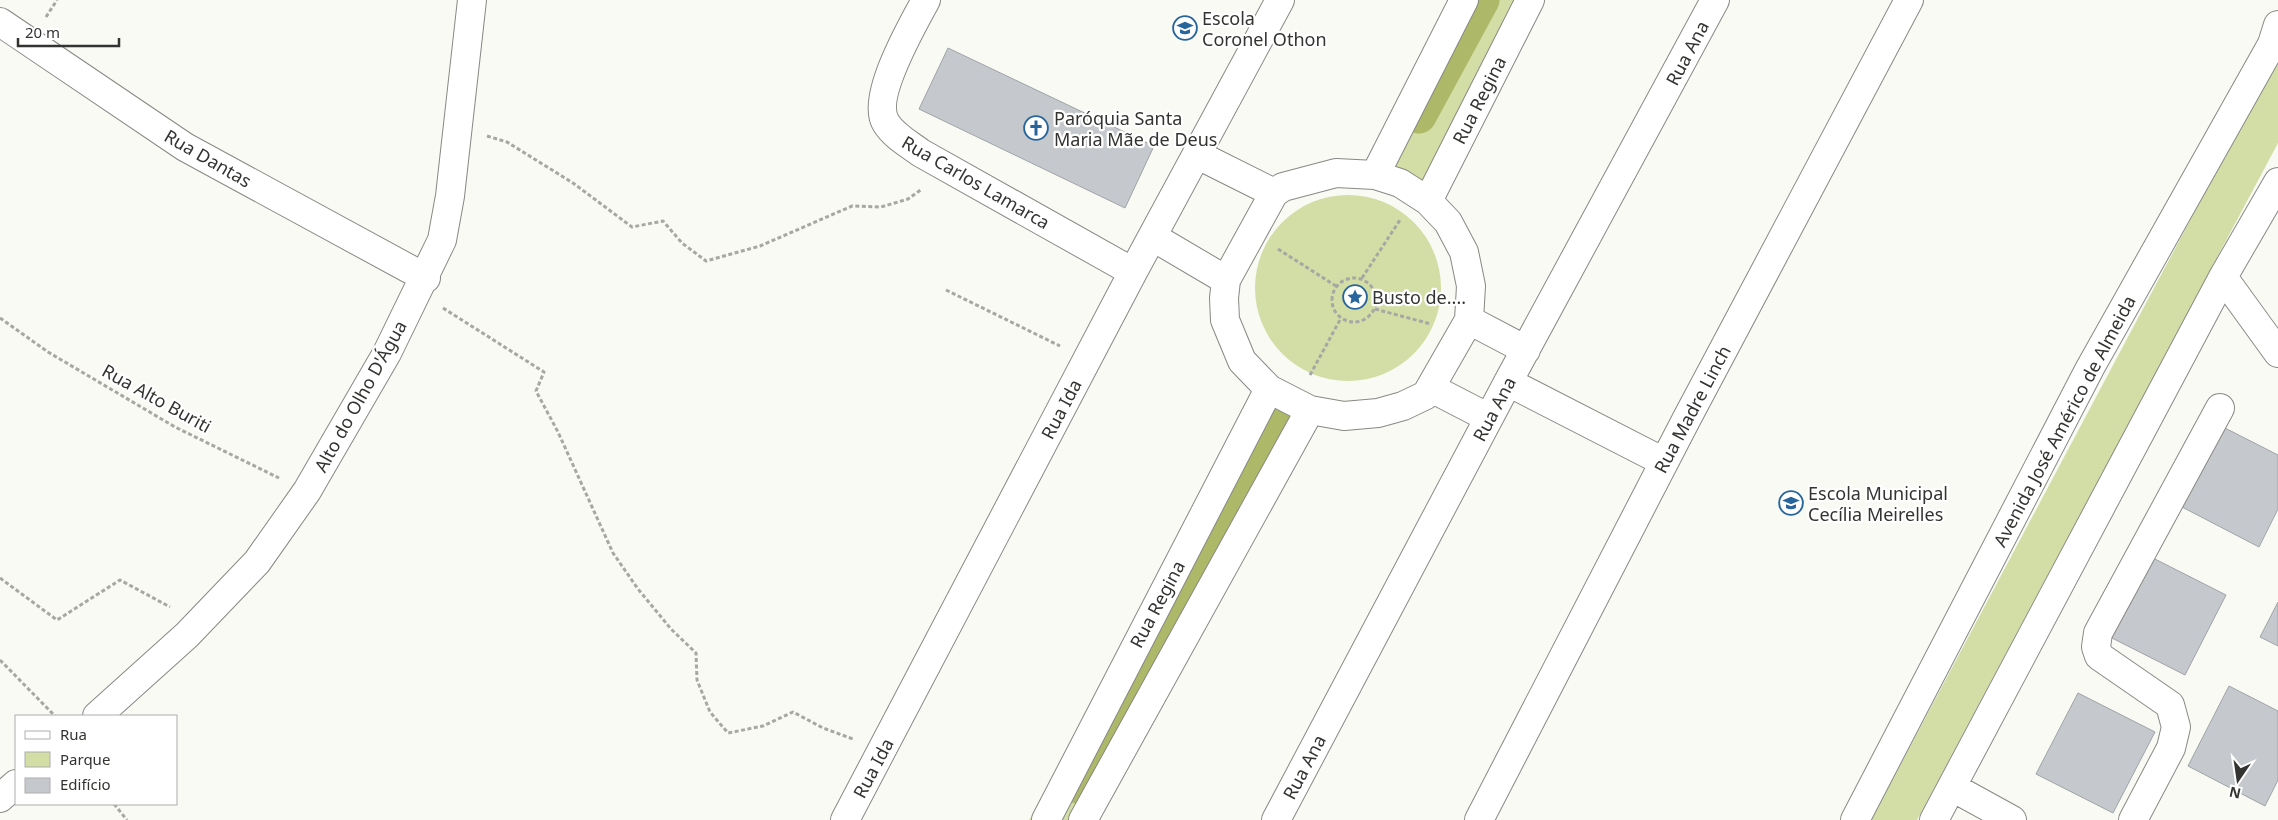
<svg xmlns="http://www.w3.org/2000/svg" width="2278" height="820" font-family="'Noto Sans',sans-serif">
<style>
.green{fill:#d3dda6}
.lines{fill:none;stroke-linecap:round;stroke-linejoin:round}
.canal{stroke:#adb868;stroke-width:35}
.building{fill:#c5c9cd;stroke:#9fa3a7}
.minor-casing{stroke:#888984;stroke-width:30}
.path{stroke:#a7a7a3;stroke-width:3;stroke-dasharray:4 2.5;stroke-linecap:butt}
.minor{stroke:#fff;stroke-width:28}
.labels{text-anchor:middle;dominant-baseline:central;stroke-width:4.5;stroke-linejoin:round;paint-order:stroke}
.poi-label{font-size:18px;fill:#333331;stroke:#fff;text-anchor:start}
.street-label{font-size:18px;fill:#333331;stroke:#fff}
</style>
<rect width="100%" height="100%" fill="#f9faf4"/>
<path class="green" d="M 1467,0 L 1519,0 L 1422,196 L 1378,176 Z
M 2278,55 L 2278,143 L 1917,820 L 1871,820 Z
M1255 288a93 93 0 1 1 186 0a93 93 0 1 1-186 0Z
M 1275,394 L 1319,414 L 1089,820 L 1029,820 Z"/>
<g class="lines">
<path class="canal" d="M 1419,116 L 1482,0
M 1077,786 L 1281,418"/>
</g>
<path class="building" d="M 948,48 L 1154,146 L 1125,208 L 919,109 Z
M 2223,427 L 2278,455 L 2278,509 L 2259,547 L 2182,507 Z
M 2149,556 L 2226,595 L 2185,675 L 2108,636 Z
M 2278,602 L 2278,646 L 2260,637 Z
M 2229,686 L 2278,711 L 2278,780 L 2265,806 L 2188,766 Z
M 2078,693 L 2155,732 L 2113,813 L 2036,774 Z"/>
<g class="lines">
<g class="minor-casing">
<path id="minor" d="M 926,0 C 913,24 870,98 886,123 C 894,136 909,144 921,153 L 1133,272
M 0,22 L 185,147 L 426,278
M 1198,155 L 1274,193
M 1336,173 L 1375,175 L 1400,183 L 1428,201 L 1448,222 L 1464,252 L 1471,286 L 1469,320 L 1426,395 L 1403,406 L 1378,413 L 1344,416 L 1310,410 L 1269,389 L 1242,361 L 1225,320 L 1224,298 L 1226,280 L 1274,193 L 1283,187 Z
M 1375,175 L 1464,0
M 1428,201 L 1530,0
M 1153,237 L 1226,280
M 2223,277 L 2278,353
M 1469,320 L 1526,350
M 1508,382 L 1664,462
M 1431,388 L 1489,418
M 97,716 L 187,635 L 257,562 L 307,491 L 387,353 L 442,240 L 450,196 L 472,0
M 1952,787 L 2012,820
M 0,798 L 16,784
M 845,820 L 1133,272 L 1280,0
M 1046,820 L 1269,389
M 1083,820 L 1310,410
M 1276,820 L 1508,382 L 1715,0
M 1479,820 L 1686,420 L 1909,0
M 1855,820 L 2090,368 L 2272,44 L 2278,25
M 1934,820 L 2223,277 L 2278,182
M 2133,820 L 2171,748 L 2176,727 L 2170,705 L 2099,656 L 2096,647 L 2098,633 L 2220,408"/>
</g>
<path class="path" d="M 46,17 L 57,0
M 487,136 L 507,142 L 573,183 L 632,227 L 663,221 L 682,243 L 706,261 L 760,246 L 852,206 L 881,207 L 908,199 L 922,189
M 1278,249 L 1336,286
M1332 300a22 22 0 1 1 44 0a22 22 0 1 1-44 0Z
M 1362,278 L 1400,220
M 946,290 L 1060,346
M 443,308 L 544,372 L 536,391 L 558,432 L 613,553 L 638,589 L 671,629 L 696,653 L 697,680 L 710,712 L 728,733 L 763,726 L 793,712 L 823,728 L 853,739
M 1375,309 L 1431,324
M 0,318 L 48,352 L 175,427 L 279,478
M 1310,375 L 1341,318
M 0,578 L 57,620 L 120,580 L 170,607
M 0,660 L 55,716
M 114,804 L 127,820"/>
<use href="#minor" class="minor"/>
</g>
<defs>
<g id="school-ring" transform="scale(1.25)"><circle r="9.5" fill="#fff" stroke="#28659c" stroke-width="1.5"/><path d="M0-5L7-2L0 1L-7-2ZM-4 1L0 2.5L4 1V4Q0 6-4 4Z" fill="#28659c"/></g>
<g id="church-ring" transform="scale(1.25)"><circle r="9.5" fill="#fff" stroke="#28659c" stroke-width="1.5"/><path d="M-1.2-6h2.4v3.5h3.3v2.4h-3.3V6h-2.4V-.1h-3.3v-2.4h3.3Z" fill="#28659c"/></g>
<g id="sight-ring" transform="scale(1.25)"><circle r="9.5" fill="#fff" stroke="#28659c" stroke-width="1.5"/><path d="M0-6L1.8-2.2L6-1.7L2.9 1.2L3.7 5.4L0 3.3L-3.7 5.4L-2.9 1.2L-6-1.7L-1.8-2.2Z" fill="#28659c"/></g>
</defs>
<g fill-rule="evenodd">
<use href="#school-ring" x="1185" y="28"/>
<use href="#church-ring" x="1036" y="128"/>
<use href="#sight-ring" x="1355" y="297"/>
<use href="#school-ring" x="1791" y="503"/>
</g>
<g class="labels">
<g class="poi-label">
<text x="1202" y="18">Escola<tspan x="1202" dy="21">Coronel Othon</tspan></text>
<text x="1054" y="118">Paróquia Santa<tspan x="1054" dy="21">Maria Mãe de Deus</tspan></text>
<text x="1372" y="297">Busto de....</text>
<text x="1808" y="493">Escola Municipal<tspan x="1808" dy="21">Cecília Meirelles</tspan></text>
</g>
<g class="street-label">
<text transform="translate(1687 53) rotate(-62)">Rua Ana</text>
<text transform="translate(1479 100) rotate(-63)">Rua Regina</text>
<text transform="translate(208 158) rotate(30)">Rua Dantas</text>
<text transform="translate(976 182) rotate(30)">Rua Carlos Lamarca</text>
<text transform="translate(360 396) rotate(-61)">Alto do Olho D'Água</text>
<text transform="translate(157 398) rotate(29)">Rua Alto Buriti</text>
<text transform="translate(1061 409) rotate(-62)">Rua Ida</text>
<text transform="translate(1494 409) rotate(-62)">Rua Ana</text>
<text transform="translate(1692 409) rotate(-62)">Rua Madre Linch</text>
<text transform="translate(2064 421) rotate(-62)">Avenida José Américo de Almeida</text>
<text transform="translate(1157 604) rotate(-62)">Rua Regina</text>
<text transform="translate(1304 767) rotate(-62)">Rua Ana</text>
<text transform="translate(873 768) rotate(-62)">Rua Ida</text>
</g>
</g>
<rect x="15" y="715" width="162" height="90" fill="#ffffff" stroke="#adadad"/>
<rect x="25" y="731" width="25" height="8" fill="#ffffff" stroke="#adadad"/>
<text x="60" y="740" font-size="15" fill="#333331">Rua</text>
<rect x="25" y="752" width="25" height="15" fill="#d3dda6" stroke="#adadad"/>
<text x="60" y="765" font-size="15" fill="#333331">Parque</text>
<rect x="25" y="778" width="25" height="15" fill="#c5c9cd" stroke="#adadad"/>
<text x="60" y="790" font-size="15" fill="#333331">Edifício</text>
<g transform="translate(2238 780) rotate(193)" stroke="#ffffff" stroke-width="4" paint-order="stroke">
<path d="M0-4L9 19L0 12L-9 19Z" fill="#333331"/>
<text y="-8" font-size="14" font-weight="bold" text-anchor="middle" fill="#333331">N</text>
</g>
<path d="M18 38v8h101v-8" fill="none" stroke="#333331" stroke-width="2.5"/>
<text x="25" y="38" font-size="15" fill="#333331" stroke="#ffffff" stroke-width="4" paint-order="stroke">20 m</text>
</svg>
